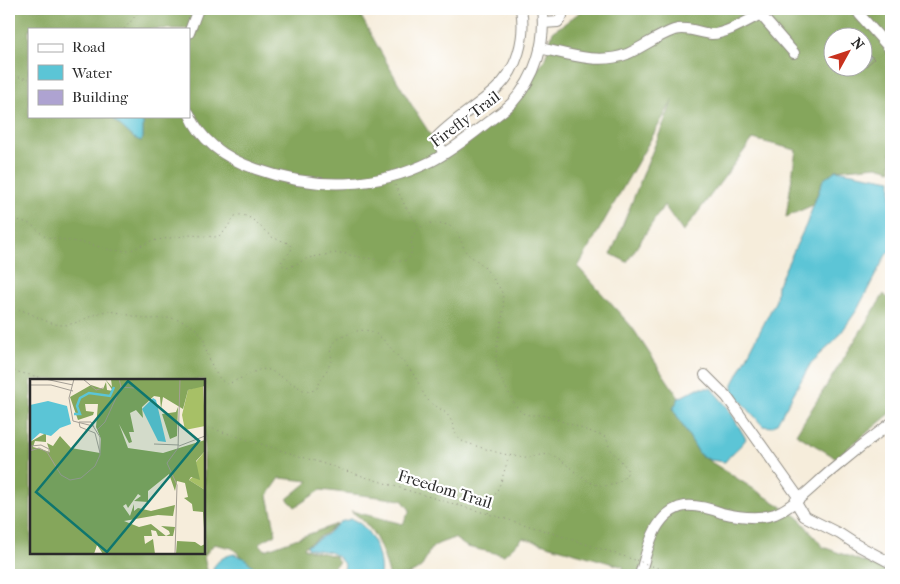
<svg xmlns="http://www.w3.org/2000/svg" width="900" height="584" font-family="'IM FELL French Canon',serif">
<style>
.forest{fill:#85a65b;stroke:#586843;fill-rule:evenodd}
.water{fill:#5bc5d6;stroke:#437880}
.building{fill:#aea3d1}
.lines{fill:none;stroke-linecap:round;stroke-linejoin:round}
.minor-casing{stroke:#908c83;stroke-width:12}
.path{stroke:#908c83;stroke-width:1;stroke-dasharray:1 4;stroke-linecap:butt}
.minor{stroke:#fff;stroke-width:10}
.path-bridge{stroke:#908c83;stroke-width:1;stroke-dasharray:1 4;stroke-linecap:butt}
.labels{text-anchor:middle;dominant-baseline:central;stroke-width:4.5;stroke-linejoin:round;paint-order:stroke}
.street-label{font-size:16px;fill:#2b2b2b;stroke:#fff}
.inset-river{fill:none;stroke:#5bc5d6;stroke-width:2.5}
.inset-road{fill:none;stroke:#a59f95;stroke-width:1}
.view{fill:#0f766e;fill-opacity:0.15;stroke:#0f766e;stroke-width:2.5}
.inset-edge{fill:none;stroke:#2b2b2b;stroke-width:2.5}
</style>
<rect width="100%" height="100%" fill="#fff"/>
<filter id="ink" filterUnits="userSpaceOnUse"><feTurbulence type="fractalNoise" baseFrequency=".02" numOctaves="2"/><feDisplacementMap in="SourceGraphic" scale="10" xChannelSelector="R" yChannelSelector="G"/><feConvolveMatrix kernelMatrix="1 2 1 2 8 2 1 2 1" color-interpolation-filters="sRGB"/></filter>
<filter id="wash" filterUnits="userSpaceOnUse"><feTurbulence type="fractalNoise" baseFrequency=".0096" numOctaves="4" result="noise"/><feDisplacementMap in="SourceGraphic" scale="20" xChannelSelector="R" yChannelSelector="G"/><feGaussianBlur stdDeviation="1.12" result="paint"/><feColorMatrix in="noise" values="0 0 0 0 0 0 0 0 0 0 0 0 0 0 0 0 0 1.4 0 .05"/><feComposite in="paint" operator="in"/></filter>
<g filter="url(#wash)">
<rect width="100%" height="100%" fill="#f6eddb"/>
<path class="forest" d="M 9,9 L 357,9 C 384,58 411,108 444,154 L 509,106 L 545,59 L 553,31 C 565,25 574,15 585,9 L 891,9 L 891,170 L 877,166 L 836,170 L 823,180 L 813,205 L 786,217 L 796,150 L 753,139 L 683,232 L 664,205 L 627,262 L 611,254 L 673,100 L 578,267 L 632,327 L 679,398 L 673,409 L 700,455 L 798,517 L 823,547 L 881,568 L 890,575 L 619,575 L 624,567 L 523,538 L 504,555 L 467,547 L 454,538 C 447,541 437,543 432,548 C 427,553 426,561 422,566 C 413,575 401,577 389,574 C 384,556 378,535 364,522 C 361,518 356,515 351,511 L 403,524 L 410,510 L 402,500 L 321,490 L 295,507 L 287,499 L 309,481 L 280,478 L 268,495 L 276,534 L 259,543 L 265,550 L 337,524 L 326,533 L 304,547 L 305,549 L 335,556 L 339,562 L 333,567 L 337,575 L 261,575 L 255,568 L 232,548 L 214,544 L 204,556 L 207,570 L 211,575 L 9,575 ZM 29,29 L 189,29 L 189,116 L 143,116 L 143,138 L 141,141 L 134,138 L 110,116 L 29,116 ZM 832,38 L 862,38 L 862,68 L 832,68 ZM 31,380 L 204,380 L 204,553 L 31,553 Z
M 884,294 L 891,301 L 891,413 L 836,458 L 796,434 Z"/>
<path class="water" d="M 110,116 L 143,116 L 143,138 L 141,141 L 134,138 Z
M 836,170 L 891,180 L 891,249 L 886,255 L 857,310 L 836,340 L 811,363 L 777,423 L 772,427 L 763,426 L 733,392 L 733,384 L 776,300 L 777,286 L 806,225 L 823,180 Z
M 698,388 L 711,388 L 728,408 L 746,439 C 740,448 731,453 725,462 L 710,460 L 700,455 L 673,409 L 679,398 Z
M 351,519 C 370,524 383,557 380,575 L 352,575 L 344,569 L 345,566 C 334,548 326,553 308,548 L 307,546 L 327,534 L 340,522 Z
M 234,554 L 244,558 L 254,567 L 254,575 L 215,575 L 213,568 C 218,560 224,556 234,554 Z"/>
<g id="blocks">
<path class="building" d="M 862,47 L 874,59 L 865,67 L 862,64 Z"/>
</g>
</g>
<g filter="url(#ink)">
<use href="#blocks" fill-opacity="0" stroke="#908c83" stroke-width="1"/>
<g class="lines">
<g class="minor-casing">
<path id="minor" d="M 856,9 L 860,15 L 891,50
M 760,14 L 794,53
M 543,23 L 558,22 L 562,16 L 562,9
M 189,33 L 198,9
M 540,48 C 567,54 600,65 627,54 C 643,47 657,36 674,30 C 687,26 699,33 712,34 C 728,34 755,16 771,9
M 189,113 C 201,142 227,159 256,169 C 315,190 376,189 432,161 C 453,150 470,136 488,122 C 496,116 505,110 512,103 C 536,77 546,43 542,9
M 444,154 L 438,142 L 438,136 C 455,119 477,106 495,90 C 518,70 526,37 521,9
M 705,375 L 727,397 L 799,498
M 795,501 L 804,516 L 840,534 L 857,545 L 891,563
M 640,575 C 647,551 654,511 685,506 C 697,505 711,509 722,513 C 739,517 758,520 775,514 C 795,506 815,484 832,470 C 851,454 871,438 891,423"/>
</g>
<path class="path" d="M 124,29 L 133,19 L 140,9
M 9,75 L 29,79
M 395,185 L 405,206 L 420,227
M 9,219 C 17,220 26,221 33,226 C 38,230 41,234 46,237 L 90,244 L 110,250 L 129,251 L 151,241 L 157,240 L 191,235 L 215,237 L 219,236 L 224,232 L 235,216 C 249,210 262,230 272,237 C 279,241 288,240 292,248 C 290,254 284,257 281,263 L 282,265 C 291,270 298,262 306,259 C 311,257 334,253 339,253 C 345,253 349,255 354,256 C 363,258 395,262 403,261 C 415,258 410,247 412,239 C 413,235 416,232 418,229 C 428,220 447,221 456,231 C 460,236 461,242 464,248 C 467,256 474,258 480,263 C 484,266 501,288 502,293 C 508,317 492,345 497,368 C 499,376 504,384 508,392 C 512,398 515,406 520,411 C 527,418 537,413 545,416 C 561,420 576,427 592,432 C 595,434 599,434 602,435 C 608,438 607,443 610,448 C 615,457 625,462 628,472 C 625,478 621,481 614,484 C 597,491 579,476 567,465 C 563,462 559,458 554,456 C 545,452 534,458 524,457 C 504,456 483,448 464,442 C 452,436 456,427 449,417 C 444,409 434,407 428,400 C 422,394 420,384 415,377 C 410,368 402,361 395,353 C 383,339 373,324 351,333 C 346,335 338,338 335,342 C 330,347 332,355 331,361 C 328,370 321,379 317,388 C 312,392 309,391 303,390 L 270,370 L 261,369 L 228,384 C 217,381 210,362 207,352 C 204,345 205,336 198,331 C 192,325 179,319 170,318 C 161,318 152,320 143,318 C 131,316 120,312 108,311 C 92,313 79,325 62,325 C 43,324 28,308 9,308
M 9,370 L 51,380
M 204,426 L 413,492 L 533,527 L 635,560
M 488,513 L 494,497 L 501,482 L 509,456
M 652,566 L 680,575"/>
<use href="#minor" class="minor"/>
<path class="path-bridge" d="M 636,560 L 649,565"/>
</g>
</g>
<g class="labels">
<g class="street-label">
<text transform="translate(465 119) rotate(-37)">Firefly Trail</text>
<text transform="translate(445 489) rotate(17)">Freedom Trail</text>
</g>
</g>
<g transform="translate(30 379)">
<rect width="175" height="175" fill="#f6eddb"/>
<path d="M 173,6 L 175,47 L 155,51 L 152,36 L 158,11 ZM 175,72 L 175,111 L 159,101 L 167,95 L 166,83 Z" fill="#a7c066"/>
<path d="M 75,0 L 82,8 L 81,0 L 175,0 L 175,7 L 158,11 L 153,30 L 133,18 L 131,30 L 130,18 L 124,17 L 112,28 L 113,39 L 106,31 L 100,34 L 104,53 L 99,53 L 102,63 L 99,64 L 89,45 L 98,69 L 133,74 L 175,61 L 175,72 L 166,82 L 170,101 L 161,98 L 159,101 L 175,111 L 175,175 L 146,175 L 147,162 L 165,163 L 171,167 L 175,165 L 173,133 L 163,132 L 162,125 L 154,119 L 158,118 L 155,104 L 147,102 L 145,112 L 139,95 L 118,112 L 118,123 L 104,122 L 111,117 L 108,115 L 98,129 L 96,125 L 93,127 L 100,137 L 104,125 L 104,132 L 108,129 L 121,132 L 145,126 L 143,137 L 128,136 L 94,142 L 109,148 L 121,145 L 136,157 L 140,155 L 139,152 L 131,147 L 145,148 L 143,157 L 128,157 L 126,152 L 121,151 L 122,157 L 114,157 L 115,165 L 123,160 L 125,175 L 73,175 L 67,166 L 64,175 L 0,175 L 0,63 L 16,54 L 16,63 L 5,62 L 3,68 L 20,73 L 17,64 L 23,67 L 30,57 L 41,69 L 70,74 L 71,60 L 66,48 L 68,25 L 55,25 L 56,32 L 64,33 L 63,36 L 48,41 L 40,18 L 61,6 L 73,10 L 76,3 L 77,11 L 83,12 ZM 148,28 L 147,57 L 140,60 L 132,35 L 146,33 Z" fill="#85a65b"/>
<path d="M 123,19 L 126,21 L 136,63 L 128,62 L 112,30 ZM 18,22 L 37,27 L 41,45 L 30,49 L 21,57 L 10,54 L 0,63 L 0,26 Z" fill="#5bc5d6"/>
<path class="inset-river" d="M 44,35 L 50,35 L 47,27 L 50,19 L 59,14 L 80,17 L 84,8"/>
<path class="inset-road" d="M 15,0 L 43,6M 53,0 L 66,11 L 73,9M 89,0 L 91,8 L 104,9M 0,6 L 21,6 L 43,12M 64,48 L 61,43 L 49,43 L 50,48 L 65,54 L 70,74M 67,51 L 75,43 L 91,8M 124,65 L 149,66M 149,67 L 175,57M 2,71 L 1,67 L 11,66 L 19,70 L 19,74M 0,72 L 9,69 L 17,73 L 31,96 L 40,101 L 51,99 L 65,87 L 70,76 L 70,58 L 63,47 L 43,42 L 39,19 L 44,0M 145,175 L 147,106 L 137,84 L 148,69 L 150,0"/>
<path class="view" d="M 98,2 L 169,62 L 77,173 L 6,113 Z"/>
<rect width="175" height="175" class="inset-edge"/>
</g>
<rect width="900" height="584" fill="none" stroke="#fff" stroke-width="30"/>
<rect x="28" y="28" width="162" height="90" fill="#ffffff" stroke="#aaaaaa"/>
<rect x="38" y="44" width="25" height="8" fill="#ffffff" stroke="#aaaaaa"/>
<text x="72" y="52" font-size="15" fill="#2b2b2b">Road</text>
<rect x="38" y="65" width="25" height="15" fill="#5bc5d6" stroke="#aaaaaa"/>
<text x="72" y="78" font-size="15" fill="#2b2b2b">Water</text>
<rect x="38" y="90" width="25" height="15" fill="#aea3d1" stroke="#aaaaaa"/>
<text x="72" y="102" font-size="15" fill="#2b2b2b">Building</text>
<g transform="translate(848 52) rotate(50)"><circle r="24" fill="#ffffff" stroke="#aaaaaa"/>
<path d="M0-4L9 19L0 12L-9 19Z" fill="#c8321e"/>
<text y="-8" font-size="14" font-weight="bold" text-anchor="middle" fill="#2b2b2b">N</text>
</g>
</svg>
